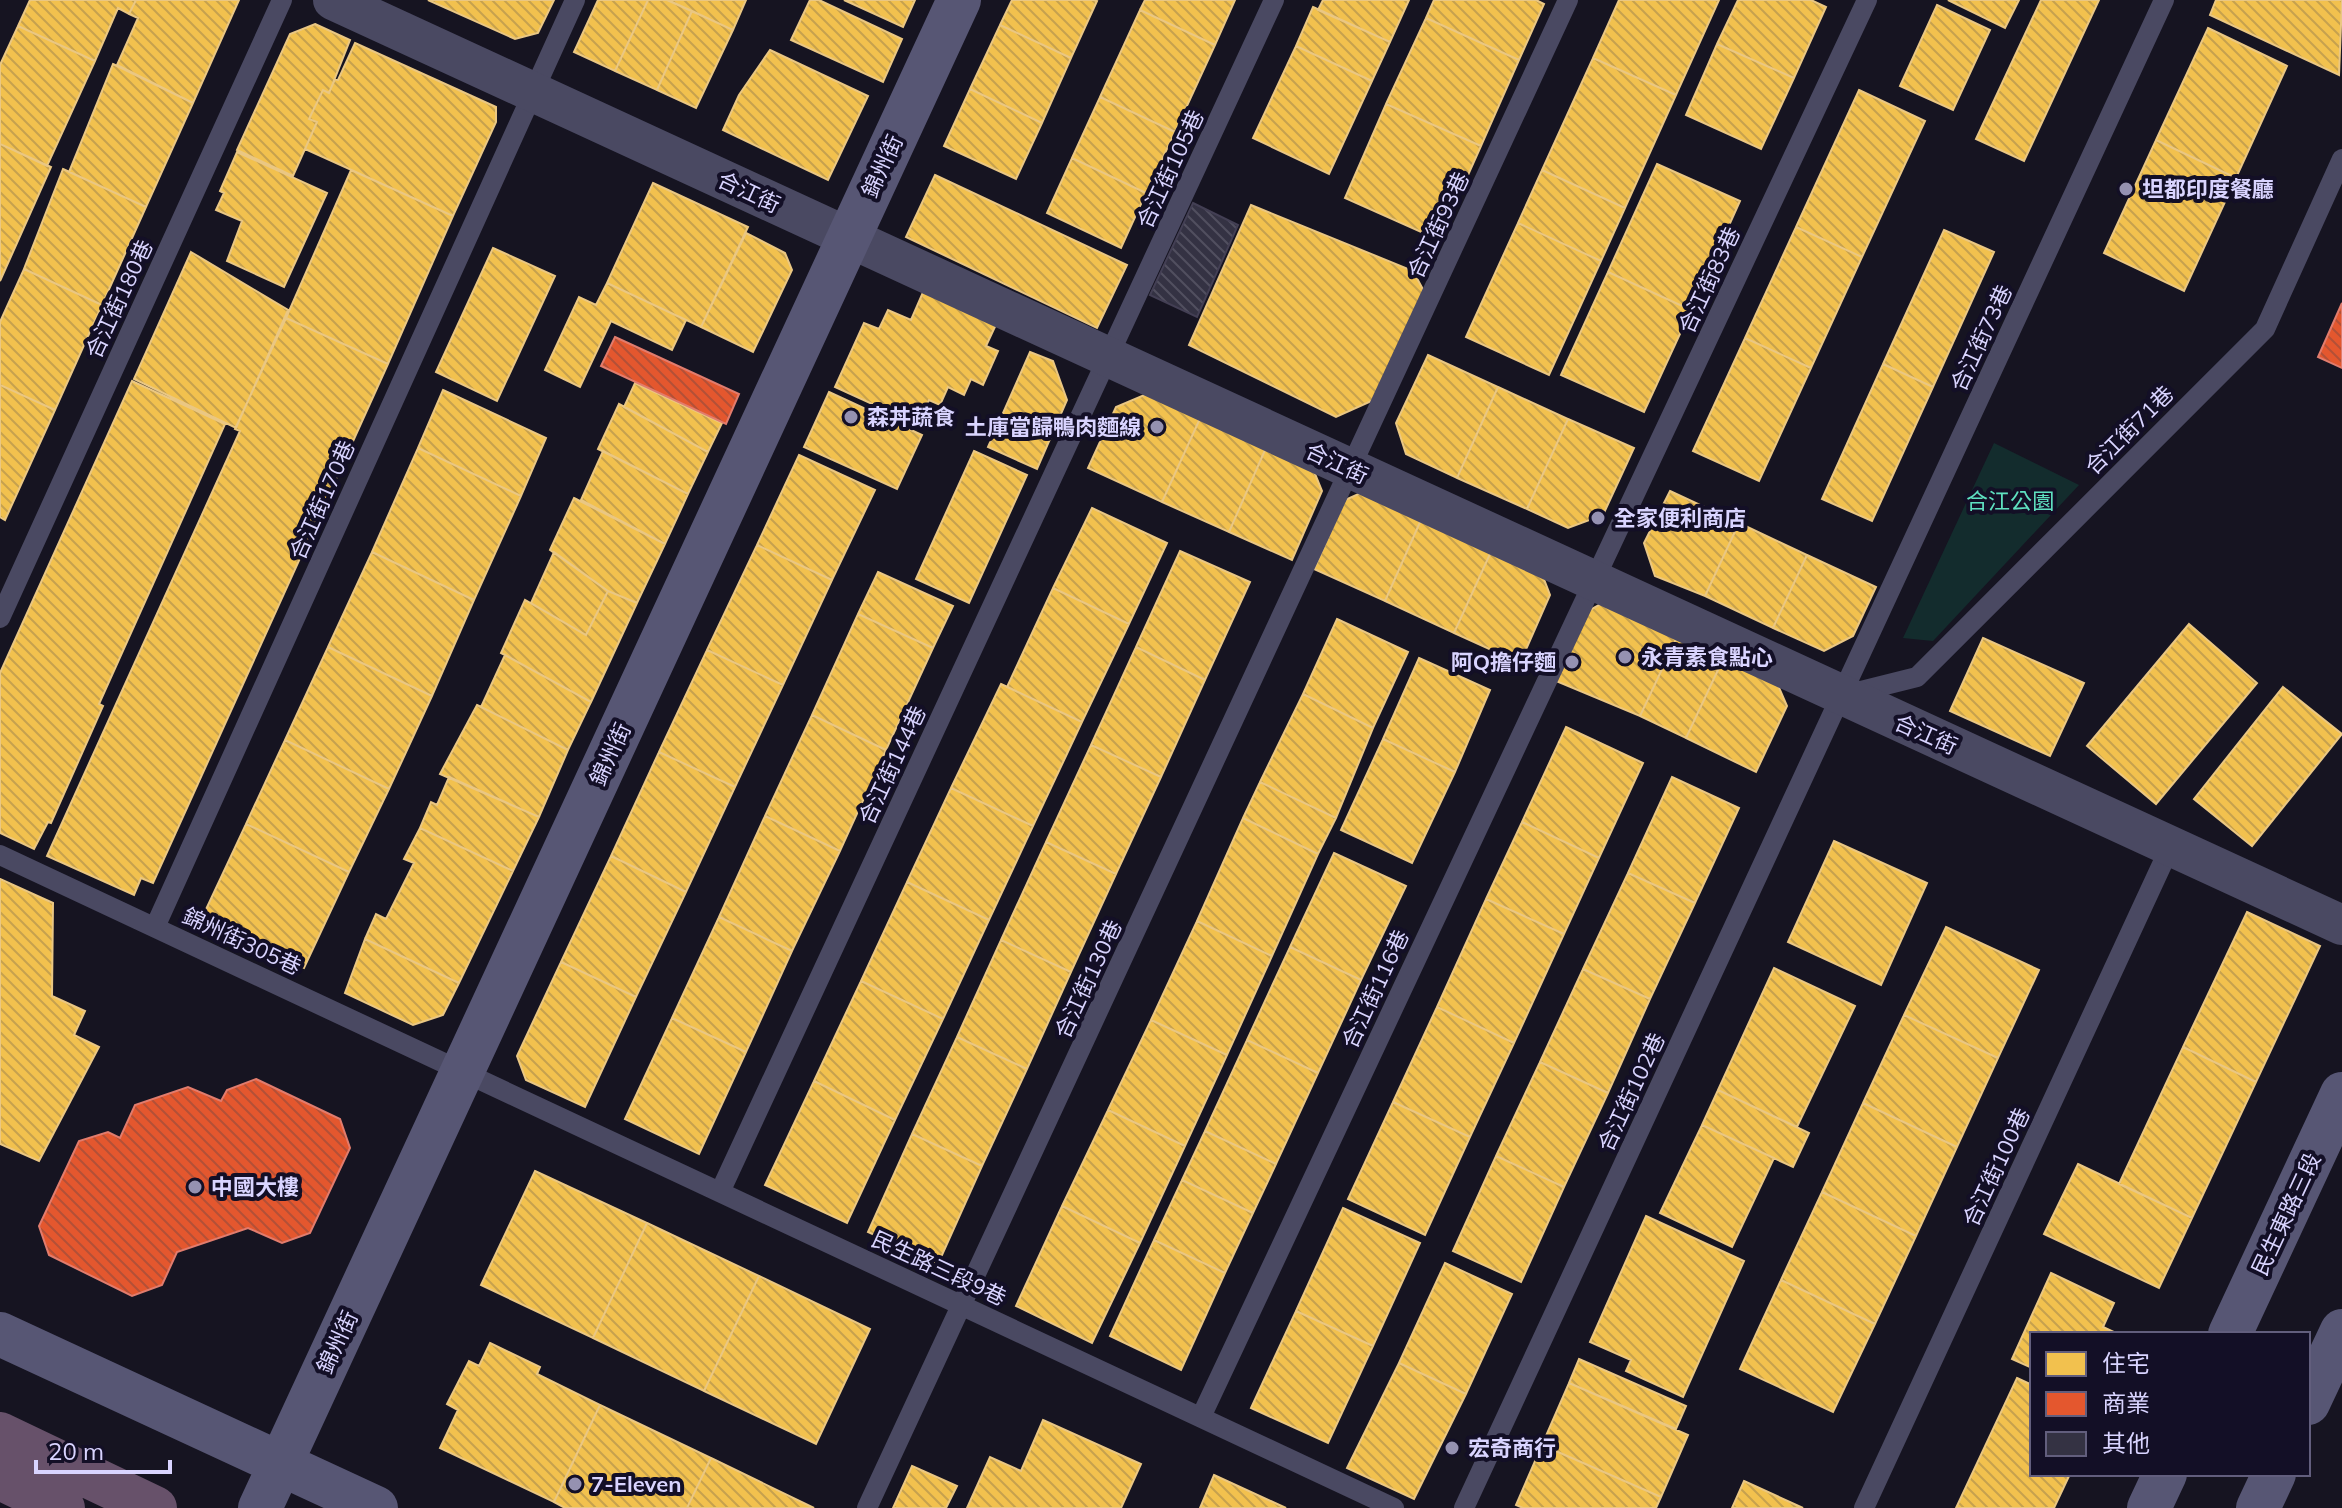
<svg xmlns="http://www.w3.org/2000/svg" width="2342" height="1508" font-family="Mulish,'Noto Sans TC',sans-serif">
<style>
.park{fill:#132c2d}
.homes{fill:url(#homes-back-hatch);stroke:#eac783;stroke-width:2}
.shops{fill:url(#shops-back-hatch);stroke:#e17c6d;stroke-width:2}
.building{fill:url(#building-back-hatch);stroke:#433f54;stroke-width:2}
.lines{fill:none;stroke-linecap:round;stroke-linejoin:round}
.lane{stroke:#4a4962;stroke-width:20}
.street{stroke:#4a4962;stroke-width:40}
.secondary{stroke:#575674;stroke-width:44}
.highway{stroke:#67516a;stroke-width:44}
.poi-dot{fill:#9591b1;stroke:#130f26;stroke-width:3}
.labels{text-anchor:middle;dominant-baseline:central;stroke-width:8;stroke-linejoin:round;paint-order:stroke}
.street-label{font-size:22px;fill:#d9d4ff;stroke:#130f26}
.poi-label{font-size:22px;font-weight:bold;fill:#d9d4ff;stroke:#130f26;text-anchor:start}
.park-label{font-size:22px;fill:#5fe0c0;stroke:#130f26}
</style>
<defs>
<pattern id="homes-back-hatch" width="6" height="6" patternUnits="userSpaceOnUse" patternTransform="scale(2)"><rect width="6" height="6" fill="#f2c14e"/><path d="M-1 5l2 2M0 0l6 6M5-1l2 2" fill="none" stroke="#c6a14e"/></pattern>
<pattern id="shops-back-hatch" width="6" height="6" patternUnits="userSpaceOnUse" patternTransform="scale(2)"><rect width="6" height="6" fill="#e4572e"/><path d="M-1 5l2 2M0 0l6 6M5-1l2 2" fill="none" stroke="#b35037"/></pattern>
<pattern id="building-back-hatch" width="6" height="6" patternUnits="userSpaceOnUse" patternTransform="scale(2)"><rect width="6" height="6" fill="#343243"/><path d="M-1 5l2 2M0 0l6 6M5-1l2 2" fill="none" stroke="#514f5f"/></pattern>
</defs>
<rect width="100%" height="100%" fill="#161421"/>
<path class="park" d="M 1994,443 L 2079,485 L 1933,641 L 1903,638 Z"/>
<path class="homes" d="M 30,0 L 136,0 L 129,14 L 118,8 L 95,61 L 18,26 Z
M 136,0 L 239,0 L 193,103 L 117,65 L 138,18 L 129,14 Z
M 428,0 L 554,0 L 538,33 L 515,39 Z
M 598,0 L 648,0 L 615,71 L 574,52 Z
M 648,0 L 668,0 L 692,11 L 657,90 L 615,71 Z
M 667,0 L 746,0 L 733,30 Z
M 810,0 L 819,0 L 902,39 L 883,82 L 791,40 Z
M 844,0 L 915,0 L 903,27 Z
M 1012,0 L 1094,0 L 1097,1 L 1071,58 L 1000,25 Z
M 1145,0 L 1235,0 L 1215,45 L 1140,10 Z
M 1323,0 L 1409,0 L 1390,42 L 1318,10 Z
M 1434,0 L 1536,0 L 1544,4 L 1519,60 L 1426,18 Z
M 1619,0 L 1719,0 L 1676,95 L 1593,58 Z
M 1738,0 L 1811,0 L 1826,7 L 1794,78 L 1717,44 Z
M 1948,0 L 2019,0 L 2005,28 Z
M 2041,0 L 2099,0 L 2024,161 L 1976,139 Z
M 2216,0 L 2342,0 L 2339,75 L 2210,15 Z
M 1937,5 L 1990,30 L 1953,110 L 1900,86 Z
M 1313,7 L 1390,42 L 1372,81 L 1296,46 Z
M 1140,10 L 1215,45 L 1175,132 L 1100,97 Z
M 692,11 L 733,30 L 696,108 L 657,90 Z
M 1426,18 L 1519,60 L 1481,146 L 1386,104 Z
M 315,24 L 350,40 L 329,93 L 323,90 L 309,119 L 317,122 L 293,176 L 237,150 L 290,34 Z
M 1000,25 L 1071,58 L 1042,123 L 970,89 Z
M 18,26 L 95,61 L 47,166 L 0,144 L 0,65 Z
M 2208,28 L 2287,66 L 2236,178 L 2156,140 Z
M 355,43 L 496,107 L 496,122 L 453,216 L 305,149 L 317,122 L 309,119 L 323,90 L 329,93 L 335,79 L 338,80 Z
M 1717,44 L 1794,78 L 1761,149 L 1686,115 Z
M 1296,46 L 1372,81 L 1329,174 L 1253,138 Z
M 770,50 L 868,96 L 828,180 L 723,130 L 739,95 Z
M 1593,58 L 1676,95 L 1625,208 L 1542,170 Z
M 113,64 L 193,103 L 146,207 L 69,172 Z
M 970,89 L 1042,123 L 1016,179 L 944,146 Z
M 1859,90 L 1925,121 L 1862,257 L 1796,227 Z
M 1100,97 L 1175,132 L 1146,193 L 1072,158 Z
M 1386,104 L 1481,146 L 1439,240 L 1345,198 Z
M 2156,140 L 2236,178 L 2184,291 L 2104,253 Z
M 0,144 L 51,167 L 0,281 Z
M 237,152 L 327,193 L 284,287 L 227,261 L 242,221 L 216,210 L 224,193 L 220,191 Z
M 1072,158 L 1146,193 L 1121,248 L 1047,213 Z
M 1657,164 L 1740,201 L 1691,310 L 1608,272 Z
M 63,169 L 146,207 L 102,305 L 24,269 Z
M 351,170 L 453,216 L 388,364 L 286,318 Z
M 1542,170 L 1625,208 L 1601,261 L 1518,223 Z
M 935,175 L 1127,265 L 1097,328 L 906,237 Z
M 653,183 L 748,227 L 701,327 L 607,283 Z
M 1251,205 L 1413,271 L 1425,293 L 1376,399 L 1336,417 L 1189,345 Z
M 1518,223 L 1601,261 L 1549,375 L 1466,337 Z
M 1796,227 L 1862,257 L 1811,368 L 1745,338 Z
M 1944,230 L 1994,252 L 1933,387 L 1883,364 Z
M 746,233 L 785,253 L 792,270 L 753,352 L 701,327 Z
M 493,248 L 555,276 L 497,401 L 436,372 Z
M 191,252 L 288,310 L 236,428 L 134,379 Z
M 24,269 L 102,305 L 55,410 L 0,385 L 0,322 Z
M 1608,272 L 1691,310 L 1644,412 L 1561,375 Z
M 607,283 L 686,320 L 672,350 L 611,321 L 580,387 L 545,370 L 579,297 L 596,305 Z
M 927,283 L 1000,316 L 986,346 L 998,351 L 983,385 L 971,379 L 964,395 L 948,387 L 940,405 L 929,400 L 918,425 L 835,387 L 864,323 L 879,329 L 888,310 L 911,320 Z
M 286,318 L 388,364 L 153,883 L 141,878 L 134,895 L 47,856 L 240,431 L 235,429 Z
M 1745,338 L 1811,368 L 1759,481 L 1693,451 Z
M 1030,352 L 1053,361 L 1067,400 L 1037,469 L 988,447 Z
M 1428,355 L 1498,387 L 1457,478 L 1406,454 L 1396,423 Z
M 1883,364 L 1933,387 L 1872,521 L 1822,499 Z
M 132,381 L 225,424 L 99,704 L 103,706 L 51,823 L 48,822 L 34,849 L 0,833 L 0,673 Z
M 635,383 L 722,423 L 708,452 L 624,407 Z
M 0,385 L 55,410 L 5,520 L 0,517 Z
M 1498,387 L 1568,419 L 1527,509 L 1457,478 Z
M 443,390 L 546,438 L 521,496 L 418,448 Z
M 1156,390 L 1203,412 L 1162,502 L 1088,468 L 1116,407 Z
M 829,392 L 922,435 L 897,489 L 804,447 Z
M 619,404 L 708,452 L 688,494 L 598,449 Z
M 1203,412 L 1269,441 L 1229,532 L 1162,502 Z
M 1568,419 L 1634,448 L 1603,515 L 1568,528 L 1527,509 Z
M 1269,441 L 1309,459 L 1322,491 L 1292,560 L 1229,532 Z
M 418,448 L 521,496 L 474,600 L 372,552 Z
M 603,451 L 688,494 L 665,544 L 581,500 Z
M 974,451 L 1027,475 L 969,603 L 916,579 Z
M 799,455 L 875,490 L 832,580 L 757,545 Z
M 1374,487 L 1425,511 L 1385,601 L 1314,569 L 1345,500 Z
M 1670,491 L 1739,523 L 1705,596 L 1655,576 L 1644,543 Z
M 574,498 L 665,544 L 637,603 L 608,591 L 550,550 Z
M 1092,508 L 1167,543 L 1129,624 L 1053,588 Z
M 1425,511 L 1495,543 L 1454,633 L 1385,601 Z
M 1739,523 L 1807,555 L 1773,628 L 1705,596 Z
M 1495,543 L 1537,561 L 1550,595 L 1520,663 L 1454,633 Z
M 757,545 L 832,580 L 783,685 L 707,650 Z
M 1180,551 L 1250,582 L 1205,680 L 1136,647 Z
M 372,552 L 474,600 L 432,696 L 328,647 Z
M 554,552 L 608,591 L 586,635 L 531,603 Z
M 1807,555 L 1876,587 L 1853,636 L 1824,651 L 1773,628 Z
M 878,572 L 953,606 L 933,648 L 858,614 Z
M 1053,588 L 1129,624 L 1082,722 L 1007,687 Z
M 608,591 L 637,603 L 591,702 L 501,653 L 525,600 L 586,635 Z
M 1608,600 L 1680,631 L 1640,716 L 1556,681 L 1588,611 Z
M 858,614 L 933,648 L 886,750 L 812,715 Z
M 1337,619 L 1408,652 L 1373,728 L 1303,694 Z
M 2189,624 L 2257,683 L 2156,804 L 2087,746 Z
M 1680,631 L 1726,653 L 1686,738 L 1640,716 Z
M 1983,638 L 2084,683 L 2050,756 L 1950,711 Z
M 328,647 L 432,696 L 389,789 L 285,740 Z
M 1136,647 L 1205,680 L 1161,777 L 1091,745 Z
M 707,650 L 783,685 L 735,787 L 659,752 Z
M 1726,653 L 1774,676 L 1787,706 L 1756,772 L 1686,738 Z
M 505,655 L 591,702 L 568,750 L 481,707 Z
M 1419,658 L 1490,690 L 1455,772 L 1383,739 Z
M 1001,684 L 1082,722 L 1033,826 L 951,788 Z
M 2283,687 L 2342,734 L 2252,846 L 2194,799 Z
M 1303,694 L 1373,728 L 1336,818 L 1260,782 Z
M 477,705 L 568,750 L 539,817 L 440,774 Z
M 812,715 L 886,750 L 840,851 L 765,816 Z
M 1566,727 L 1643,763 L 1599,858 L 1522,822 Z
M 1383,739 L 1455,772 L 1412,863 L 1341,830 Z
M 285,740 L 389,789 L 349,872 L 246,824 Z
M 1091,745 L 1161,777 L 1116,874 L 1046,842 Z
M 659,752 L 735,787 L 686,892 L 611,856 Z
M 449,777 L 539,817 L 513,871 L 420,828 L 431,802 L 437,805 Z
M 1672,777 L 1739,808 L 1695,903 L 1628,873 Z
M 1260,782 L 1336,818 L 1318,854 L 1243,818 Z
M 951,788 L 1033,826 L 989,920 L 907,882 Z
M 765,816 L 840,851 L 792,951 L 719,917 Z
M 1243,818 L 1318,854 L 1272,956 L 1197,921 Z
M 1522,822 L 1599,858 L 1564,934 L 1486,899 Z
M 246,824 L 349,872 L 304,968 L 201,920 Z
M 420,828 L 513,871 L 459,983 L 365,939 L 376,914 L 386,919 L 414,863 L 404,859 Z
M 1834,841 L 1927,883 L 1881,985 L 1788,942 Z
M 1046,842 L 1116,874 L 1071,972 L 1001,940 Z
M 1334,853 L 1406,886 L 1361,980 L 1290,947 Z
M 611,856 L 686,892 L 636,997 L 561,962 Z
M 1628,873 L 1695,903 L 1650,999 L 1583,969 Z
M 0,879 L 53,903 L 52,996 L 85,1011 L 74,1035 L 99,1047 L 39,1161 L 0,1144 Z
M 907,882 L 989,920 L 943,1019 L 861,981 Z
M 1486,899 L 1564,934 L 1514,1043 L 1437,1007 Z
M 2247,912 L 2320,946 L 2256,1082 L 2183,1047 Z
M 719,917 L 792,951 L 746,1052 L 672,1018 Z
M 1197,921 L 1272,956 L 1227,1055 L 1151,1020 Z
M 1946,927 L 2039,970 L 1998,1058 L 1904,1015 Z
M 365,939 L 459,983 L 443,1015 L 413,1025 L 345,993 Z
M 1001,940 L 1071,972 L 1027,1069 L 957,1037 Z
M 1290,947 L 1361,980 L 1318,1073 L 1247,1040 Z
M 561,962 L 636,997 L 585,1107 L 526,1080 L 517,1056 Z
M 1774,968 L 1855,1006 L 1797,1127 L 1718,1090 Z
M 1583,969 L 1650,999 L 1608,1093 L 1540,1062 Z
M 861,981 L 943,1019 L 895,1120 L 814,1081 Z
M 1437,1007 L 1514,1043 L 1470,1137 L 1393,1102 Z
M 1904,1015 L 1998,1058 L 1957,1147 L 1863,1103 Z
M 672,1018 L 746,1052 L 699,1154 L 625,1119 Z
M 1151,1020 L 1227,1055 L 1185,1146 L 1108,1110 Z
M 957,1037 L 1027,1069 L 982,1166 L 912,1134 Z
M 1247,1040 L 1318,1073 L 1276,1164 L 1205,1131 Z
M 2183,1047 L 2256,1082 L 2192,1218 L 2119,1184 Z
M 1540,1062 L 1608,1093 L 1564,1187 L 1496,1156 Z
M 814,1081 L 895,1120 L 847,1223 L 765,1185 Z
M 1718,1090 L 1809,1133 L 1793,1167 L 1702,1125 Z
M 1393,1102 L 1470,1137 L 1425,1235 L 1348,1199 Z
M 1863,1103 L 1957,1147 L 1916,1236 L 1822,1192 Z
M 1108,1110 L 1185,1146 L 1140,1243 L 1062,1206 Z
M 1702,1125 L 1774,1158 L 1732,1247 L 1660,1213 Z
M 1205,1131 L 1276,1164 L 1253,1213 L 1182,1180 Z
M 912,1134 L 982,1166 L 938,1264 L 868,1232 Z
M 1496,1156 L 1564,1187 L 1521,1282 L 1453,1251 Z
M 2078,1164 L 2192,1218 L 2159,1288 L 2044,1234 Z
M 535,1171 L 647,1223 L 593,1338 L 481,1285 Z
M 1182,1180 L 1253,1213 L 1225,1273 L 1154,1240 Z
M 1822,1192 L 1916,1236 L 1875,1324 L 1781,1280 Z
M 1062,1206 L 1140,1243 L 1092,1343 L 1016,1306 Z
M 1343,1208 L 1420,1243 L 1373,1346 L 1296,1311 Z
M 1646,1216 L 1744,1261 L 1683,1397 L 1626,1371 L 1631,1360 L 1590,1342 Z
M 647,1223 L 759,1276 L 704,1391 L 593,1338 Z
M 1154,1240 L 1225,1273 L 1181,1370 L 1110,1336 Z
M 1445,1263 L 1512,1294 L 1466,1394 L 1399,1363 Z
M 2051,1273 L 2114,1303 L 2103,1327 L 2118,1334 L 2032,1334 L 2032,1368 L 2012,1359 Z
M 759,1276 L 870,1329 L 816,1444 L 704,1391 Z
M 1781,1280 L 1875,1324 L 1833,1412 L 1740,1369 Z
M 1296,1311 L 1373,1346 L 1328,1443 L 1251,1408 Z
M 490,1343 L 540,1367 L 537,1374 L 600,1405 L 554,1502 L 440,1448 L 458,1410 L 447,1404 L 469,1361 L 479,1366 Z
M 1579,1359 L 1686,1406 L 1676,1429 L 1569,1383 Z
M 1399,1363 L 1466,1394 L 1414,1499 L 1347,1468 Z
M 2017,1378 L 2032,1385 L 2032,1474 L 2070,1474 L 2054,1508 L 1956,1508 Z
M 1569,1383 L 1688,1435 L 1661,1497 L 1542,1445 Z
M 600,1405 L 711,1458 L 687,1508 L 565,1508 L 554,1502 Z
M 1043,1420 L 1141,1464 L 1121,1508 L 967,1508 L 990,1457 L 1021,1471 Z
M 1542,1445 L 1661,1497 L 1656,1508 L 1523,1508 L 1516,1505 Z
M 711,1458 L 814,1508 L 687,1508 Z
M 912,1466 L 957,1486 L 946,1508 L 893,1508 Z
M 1214,1475 L 1286,1508 L 1200,1508 Z
M 1744,1481 L 1803,1508 L 1732,1508 Z"/>
<path class="shops" d="M 2342,303 L 2342,368 L 2318,357 Z
M 615,337 L 739,394 L 726,424 L 601,366 Z
M 256,1079 L 340,1119 L 350,1148 L 310,1233 L 282,1243 L 248,1228 L 177,1252 L 162,1285 L 132,1296 L 49,1255 L 39,1226 L 79,1141 L 108,1132 L 120,1138 L 135,1105 L 188,1087 L 221,1101 L 227,1090 Z"/>
<path class="building" d="M 1193,203 L 1238,225 L 1197,317 L 1150,295 Z"/>
<g class="lines">
<path class="lane" d="M 0,618 L 282,0
M 1849,694 L 1917,677 L 2265,329 L 2342,159
M 0,855 L 1394,1508
M 155,927 L 575,0
M 720,1192 L 1274,0
M 1201,1417 L 1867,0
M 867,1508 L 1568,0
M 1464,1508 L 2164,0
M 1864,1508 L 2171,845"/>
<path class="street" d="M 333,0 L 2342,925"/>
<path class="secondary" d="M 0,1334 L 376,1508
M 2230,1334 L 2342,1094
M 2308,1403 L 2342,1331
M 260,1508 L 959,0
M 2149,1508 L 2165,1474
M 2258,1508 L 2274,1474"/>
<path class="highway" d="M 0,1434 L 155,1508
M 0,1478 L 63,1508"/>
</g>
<g class="poi-dot">
<circle cx="2126" cy="189" r="8"/>
<circle cx="851" cy="417" r="8"/>
<circle cx="1157" cy="427" r="8"/>
<circle cx="1598" cy="518" r="8"/>
<circle cx="1625" cy="657" r="8"/>
<circle cx="1572" cy="662" r="8"/>
<circle cx="195" cy="1187" r="8"/>
<circle cx="1452" cy="1448" r="8"/>
<circle cx="575" cy="1484" r="8"/>
</g>
<g class="labels">
<g class="street-label">
<text transform="translate(882 166) rotate(-65)">錦州街</text>
<text transform="translate(1170 169) rotate(-65)">合江街105巷</text>
<text transform="translate(749 192) rotate(25)">合江街</text>
<text transform="translate(1438 225) rotate(-65)">合江街93巷</text>
<text transform="translate(1709 280) rotate(-65)">合江街83巷</text>
<text transform="translate(119 299) rotate(-65)">合江街180巷</text>
<text transform="translate(1981 338) rotate(-65)">合江街73巷</text>
<text transform="translate(2129 430) rotate(-45)">合江街71巷</text>
<text transform="translate(1337 463) rotate(25)">合江街</text>
<text transform="translate(322 500) rotate(-66)">合江街170巷</text>
<text transform="translate(1926 734) rotate(24)">合江街</text>
<text transform="translate(610 754) rotate(-65)">錦州街</text>
<text transform="translate(892 765) rotate(-65)">合江街144巷</text>
<text transform="translate(242 941) rotate(25)">錦州街305巷</text>
<text transform="translate(1088 979) rotate(-65)">合江街130巷</text>
<text transform="translate(1375 989) rotate(-65)">合江街116巷</text>
<text transform="translate(1631 1092) rotate(-65)">合江街102巷</text>
<text transform="translate(1996 1167) rotate(-65)">合江街100巷</text>
<text transform="translate(2286 1214) rotate(-65)">民生東路三段</text>
<text transform="translate(939 1268) rotate(25)">民生路三段9巷</text>
<text transform="translate(337 1342) rotate(-65)">錦州街</text>
</g>
<g class="poi-label">
<text x="2142" y="189">坦都印度餐廳</text>
<text x="867" y="417">森丼蔬食</text>
<text x="1141" y="427" text-anchor="end">土庫當歸鴨肉麵線</text>
<text x="1614" y="518">全家便利商店</text>
<text x="1641" y="657">永青素食點心</text>
<text x="1556" y="662" text-anchor="end">阿Q擔仔麵</text>
<text x="211" y="1187">中國大樓</text>
<text x="1468" y="1448">宏奇商行</text>
<text x="591" y="1484">7-Eleven</text>
</g>
<g class="park-label">
<text x="2010" y="501">合江公園</text>
</g>
</g>
<rect x="2030" y="1332" width="280" height="144" fill="#130f26" stroke="#625e7d" stroke-width="2"/>
<rect x="2046" y="1352" width="40" height="24" fill="#f2c14e" stroke="#625e7d" stroke-width="2"/>
<text x="2102" y="1372" font-size="24" fill="#d9d4ff">住宅</text>
<rect x="2046" y="1392" width="40" height="24" fill="#e4572e" stroke="#625e7d" stroke-width="2"/>
<text x="2102" y="1412" font-size="24" fill="#d9d4ff">商業</text>
<rect x="2046" y="1432" width="40" height="24" fill="#343243" stroke="#625e7d" stroke-width="2"/>
<text x="2102" y="1452" font-size="24" fill="#d9d4ff">其他</text>
<path d="M36 1460v12h134v-12" fill="none" stroke="#d9d4ff" stroke-width="4"/>
<text x="48" y="1460" font-size="24" fill="#d9d4ff" stroke="#130f26" stroke-width="6" paint-order="stroke">20 m</text>
</svg>
